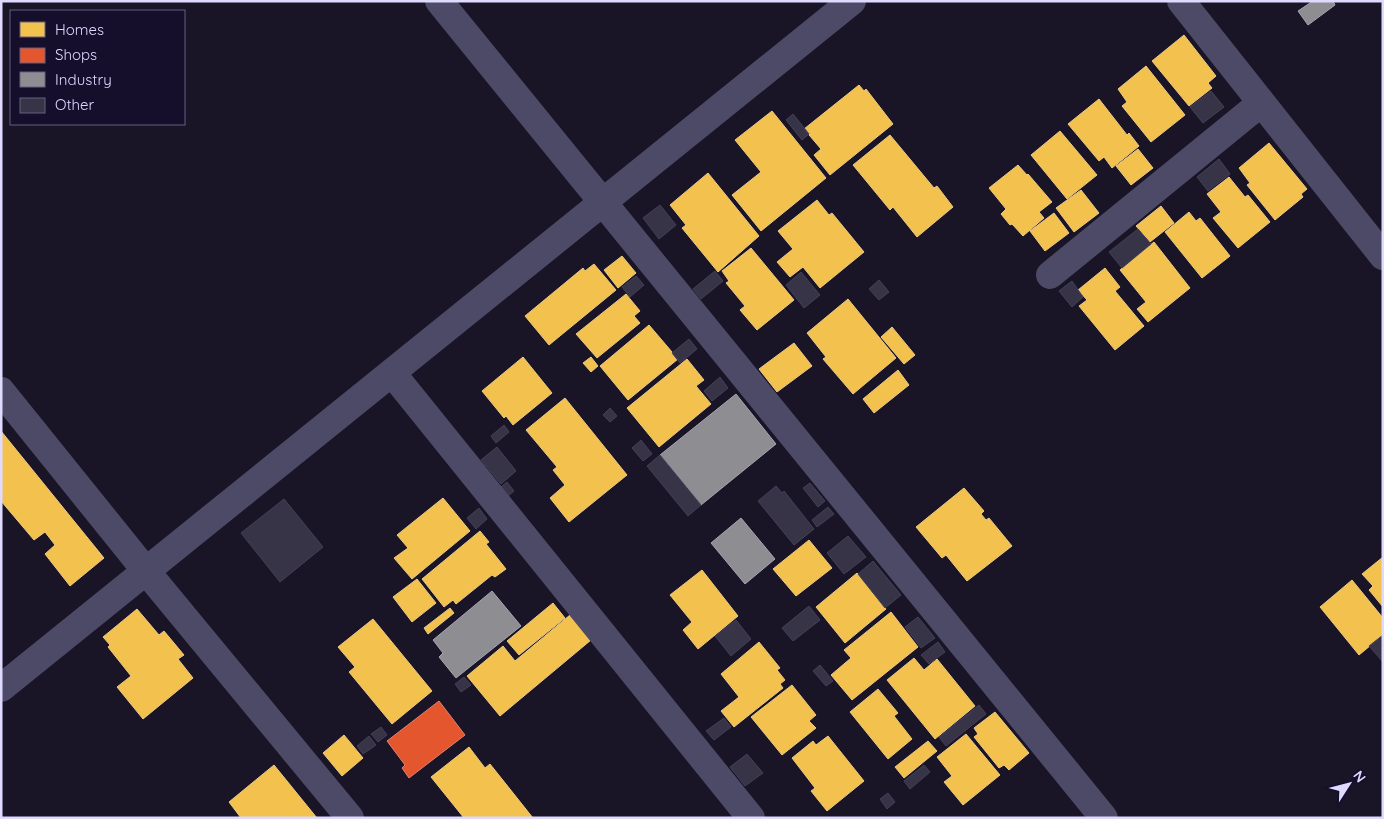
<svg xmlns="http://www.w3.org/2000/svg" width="1384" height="819" font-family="Quicksand,sans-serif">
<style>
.homes{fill:#f2c14e;stroke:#ecc983}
.shops{fill:#e4572e;stroke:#e27f6d}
.industry{fill:#8d8d92;stroke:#a6a4b3}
.building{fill:#383447;stroke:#454059}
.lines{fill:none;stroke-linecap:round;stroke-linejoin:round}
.street{stroke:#4c4a67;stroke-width:28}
</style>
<rect width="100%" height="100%" fill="#191526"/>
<path class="homes" d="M 1184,35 L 1216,76 L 1208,83 L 1212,88 L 1189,106 L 1152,61 Z
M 1146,66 L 1185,115 L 1151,142 L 1122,106 L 1127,102 L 1118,89 Z
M 859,85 L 864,91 L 866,89 L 893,124 L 830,175 L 814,155 L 821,149 L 804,129 Z
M 1099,99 L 1127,135 L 1129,133 L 1139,146 L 1112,168 L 1104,157 L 1099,161 L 1068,124 Z
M 772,111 L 826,178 L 761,231 L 732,195 L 761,172 L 735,140 Z
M 1060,131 L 1097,175 L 1067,199 L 1031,155 Z
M 890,135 L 934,188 L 937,186 L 953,207 L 917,237 L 893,207 L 890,210 L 853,165 Z
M 1269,143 L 1307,189 L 1301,194 L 1303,197 L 1275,220 L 1247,185 L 1250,183 L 1239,168 Z
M 1138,149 L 1153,168 L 1131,185 L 1116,166 Z
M 1018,165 L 1027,175 L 1028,174 L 1052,202 L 1039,212 L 1044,218 L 1023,236 L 1012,224 L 1010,225 L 1001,214 L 1006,209 L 989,188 Z
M 708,173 L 759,236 L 718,272 L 682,228 L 686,225 L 670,205 Z
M 1229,177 L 1245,197 L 1248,195 L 1270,222 L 1238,248 L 1213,218 L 1221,212 L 1207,194 Z
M 1081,190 L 1099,213 L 1074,232 L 1056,208 Z
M 817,200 L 829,215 L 832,213 L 864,252 L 820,288 L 803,267 L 790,277 L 777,262 L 793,249 L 778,231 Z
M 1161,206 L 1174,223 L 1150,242 L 1136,226 Z
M 1189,212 L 1196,221 L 1200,218 L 1230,256 L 1202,278 L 1165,232 Z
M 1054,213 L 1069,233 L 1045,251 L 1030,231 Z
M 1154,242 L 1190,288 L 1148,322 L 1137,309 L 1146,302 L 1120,270 Z
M 751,248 L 794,300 L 757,330 L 740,310 L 745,306 L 726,283 L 729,281 L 722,271 Z
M 622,256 L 636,273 L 618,288 L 604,270 Z
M 594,264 L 616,290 L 549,345 L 525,316 L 583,268 L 585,271 Z
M 1105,268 L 1120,287 L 1115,291 L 1144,326 L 1115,350 L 1079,306 L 1087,300 L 1078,290 Z
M 626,294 L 640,311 L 634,316 L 640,323 L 597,358 L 576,334 Z
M 848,299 L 896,358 L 853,394 L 823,359 L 826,357 L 807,333 Z
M 649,325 L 678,359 L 628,400 L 600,366 Z
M 892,327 L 915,355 L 904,364 L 881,337 Z
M 794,343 L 812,366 L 777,392 L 759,369 Z
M 523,357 L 552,393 L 513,425 L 506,416 L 504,418 L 482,391 Z
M 591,357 L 598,366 L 591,372 L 583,363 Z
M 687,359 L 704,380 L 696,386 L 711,404 L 659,447 L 627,408 Z
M 898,370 L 909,385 L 874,413 L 863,399 Z
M 565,398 L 627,475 L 569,522 L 550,498 L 565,485 L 553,470 L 557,467 L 526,430 Z
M 1,431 L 104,558 L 70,586 L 45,554 L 55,545 L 45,532 L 34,540 L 1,501 Z
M 964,488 L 984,511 L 981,514 L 986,520 L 989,518 L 1012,546 L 967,581 L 946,555 L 942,558 L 916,527 Z
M 443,498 L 470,531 L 412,579 L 394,558 L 408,548 L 397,535 Z
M 480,531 L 489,542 L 486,544 L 506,569 L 495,577 L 492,575 L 456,604 L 453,600 L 444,607 L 422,579 Z
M 809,540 L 832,568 L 796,596 L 773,569 Z
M 1383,557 L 1383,607 L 1369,590 L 1373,586 L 1362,574 Z
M 702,570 L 738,616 L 698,649 L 683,630 L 692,622 L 670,595 Z
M 857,573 L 886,609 L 845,643 L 816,607 Z
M 417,579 L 436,603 L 412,622 L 393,597 Z
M 1352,580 L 1383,618 L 1383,635 L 1359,655 L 1320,607 Z
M 553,603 L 565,618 L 519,655 L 507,641 Z
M 450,608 L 454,613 L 428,634 L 424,628 Z
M 137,609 L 159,635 L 164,631 L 184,655 L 178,659 L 193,678 L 143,719 L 117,687 L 131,676 L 108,647 L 110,645 L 103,637 Z
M 891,612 L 918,647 L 852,700 L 831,675 L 851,658 L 844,650 Z
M 570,615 L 591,640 L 500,716 L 467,676 L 503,646 L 515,661 Z
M 373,619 L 432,691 L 392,724 L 349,672 L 355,667 L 338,647 Z
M 759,642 L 780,668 L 777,670 L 785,680 L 780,684 L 783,688 L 734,727 L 721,711 L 739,697 L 721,674 Z
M 914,658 L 924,670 L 937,659 L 975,706 L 935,739 L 887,680 Z
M 792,685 L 816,715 L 809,721 L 816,728 L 782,755 L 751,717 Z
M 878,689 L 898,713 L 894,716 L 912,739 L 888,759 L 850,712 Z
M 995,712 L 1029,753 L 1009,770 L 1004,765 L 999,768 L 974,737 L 978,734 L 974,728 Z
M 966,734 L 1000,775 L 963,805 L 944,782 L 952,776 L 937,757 Z
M 344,735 L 363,758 L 342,776 L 323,753 Z
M 828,736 L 864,781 L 827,811 L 811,791 L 815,788 L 792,758 L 813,741 L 816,745 Z
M 928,741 L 937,751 L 904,778 L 895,767 Z
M 469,747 L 485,768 L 490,764 L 533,818 L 464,818 L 431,777 Z
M 274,765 L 317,818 L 241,818 L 229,802 Z"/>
<path class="shops" d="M 439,701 L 465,735 L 409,778 L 402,768 L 405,765 L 387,741 Z"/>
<path class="industry" d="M 1313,1 L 1333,1 L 1335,5 L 1308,25 L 1298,11 Z
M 736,394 L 776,444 L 701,505 L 660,455 Z
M 741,518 L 775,559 L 745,584 L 711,543 Z
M 492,591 L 521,626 L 456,678 L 439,657 L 443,653 L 433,640 Z"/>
<path class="building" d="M 1211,91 L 1224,107 L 1203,123 L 1190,107 Z
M 793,114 L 809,134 L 802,140 L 786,120 Z
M 1219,159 L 1230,174 L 1208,191 L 1197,177 Z
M 660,205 L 676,225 L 659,239 L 643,218 Z
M 1138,229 L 1151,244 L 1122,268 L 1109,252 Z
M 715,271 L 723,281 L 701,299 L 693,289 Z
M 801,272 L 820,295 L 804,308 L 786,285 Z
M 636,276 L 644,285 L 630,297 L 622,287 Z
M 879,280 L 889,292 L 879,300 L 869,289 Z
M 1072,281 L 1083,297 L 1072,307 L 1059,291 Z
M 689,339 L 697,349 L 680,363 L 672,353 Z
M 720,377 L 728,388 L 712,401 L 704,391 Z
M 610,408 L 617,416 L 610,422 L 603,415 Z
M 504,425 L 509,432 L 496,443 L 491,436 Z
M 641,440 L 652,454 L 643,461 L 632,448 Z
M 497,447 L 516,471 L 501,484 L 481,460 Z
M 660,455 L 701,505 L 688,516 L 647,466 Z
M 507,482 L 514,491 L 508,496 L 501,487 Z
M 810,483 L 825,501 L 818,507 L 803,488 Z
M 776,486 L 782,493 L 784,491 L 814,529 L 794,545 L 758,501 Z
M 284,499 L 323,547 L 280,582 L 241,533 Z
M 828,507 L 834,514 L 817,527 L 812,520 Z
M 479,508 L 487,519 L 476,529 L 467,518 Z
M 848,536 L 866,557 L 844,574 L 827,553 Z
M 873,561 L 901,595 L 885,608 L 858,574 Z
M 809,606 L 820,620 L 793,641 L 782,628 Z
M 918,617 L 935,638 L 921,648 L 905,627 Z
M 736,620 L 751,639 L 731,656 L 715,636 Z
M 1383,635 L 1383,662 L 1369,646 Z
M 938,642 L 945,652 L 929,664 L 921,655 Z
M 820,665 L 833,681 L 826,686 L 813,671 Z
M 464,677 L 471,685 L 461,692 L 455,684 Z
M 979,705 L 986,714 L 946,746 L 939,737 Z
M 724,718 L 731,727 L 714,740 L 706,731 Z
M 381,727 L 387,735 L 378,742 L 371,734 Z
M 369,736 L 376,745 L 363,754 L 357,746 Z
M 747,754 L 763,773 L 745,786 L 730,767 Z
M 924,765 L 930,772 L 910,789 L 904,781 Z
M 888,793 L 895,802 L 887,809 L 880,799 Z"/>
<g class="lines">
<path class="street" d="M 439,1 L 1104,818
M 1181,1 L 1383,256
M 1050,275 L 1261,103
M 392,373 L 751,818
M 1,391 L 146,571 L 350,818
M 1,688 L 852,1"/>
</g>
<rect width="1384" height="819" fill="none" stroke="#dfdbff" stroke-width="5"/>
<rect x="10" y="10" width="175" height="115" fill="#150f2c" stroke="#666180"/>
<rect x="20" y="22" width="25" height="15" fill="#f2c14e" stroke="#666180"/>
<text x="55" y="35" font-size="15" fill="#dfdbff">Homes</text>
<rect x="20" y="48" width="25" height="15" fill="#e4572e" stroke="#666180"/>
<text x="55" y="60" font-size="15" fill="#dfdbff">Shops</text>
<rect x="20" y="72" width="25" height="15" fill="#8d8d92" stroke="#666180"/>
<text x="55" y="85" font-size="15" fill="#dfdbff">Industry</text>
<rect x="20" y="98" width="25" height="15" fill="#383447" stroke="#666180"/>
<text x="55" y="110" font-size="15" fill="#dfdbff">Other</text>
<g transform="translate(1349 784) rotate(54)" stroke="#150f2c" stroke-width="4" paint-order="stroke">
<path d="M0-4L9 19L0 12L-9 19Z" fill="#dfdbff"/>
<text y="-8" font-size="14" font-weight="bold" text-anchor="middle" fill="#dfdbff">N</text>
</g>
</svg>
